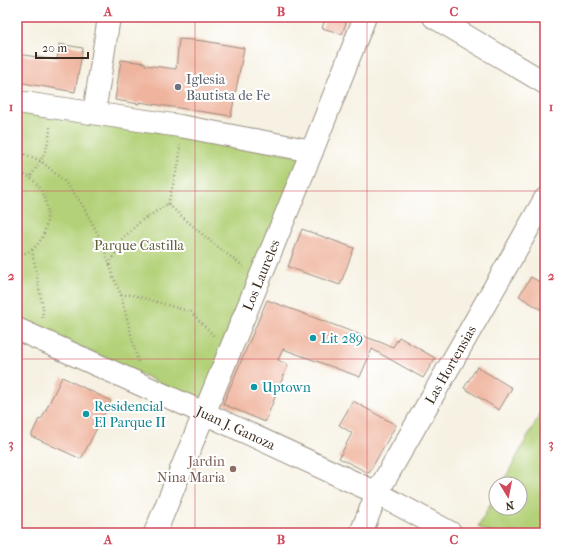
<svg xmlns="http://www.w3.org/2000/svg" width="562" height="550" font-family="'IM FELL French Canon',serif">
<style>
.green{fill:#b3d178;stroke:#777e4b}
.building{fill:#efb49d}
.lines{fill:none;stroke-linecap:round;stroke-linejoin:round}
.minor-casing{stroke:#988e80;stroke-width:24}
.path{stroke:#988e80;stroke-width:2.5;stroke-dasharray:1 3;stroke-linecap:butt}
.minor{stroke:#fff;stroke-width:22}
.grid{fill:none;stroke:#d1495b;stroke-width:1;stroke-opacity:0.55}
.worship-dot{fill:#6b7280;stroke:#fff;stroke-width:1.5}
.culture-dot{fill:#0f9aa8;stroke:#fff;stroke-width:1.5}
.education-dot{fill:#8d6e63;stroke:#fff;stroke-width:1.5}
.labels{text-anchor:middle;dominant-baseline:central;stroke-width:4;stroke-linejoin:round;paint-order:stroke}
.worship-label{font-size:14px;fill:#5b616d;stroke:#fff;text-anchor:start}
.park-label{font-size:14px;fill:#5f5c39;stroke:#fff}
.street-label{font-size:14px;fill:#3b2a1e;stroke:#fff}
.culture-label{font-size:14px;fill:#0d838f;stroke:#fff;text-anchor:start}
.education-label{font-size:14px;fill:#785e54;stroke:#fff;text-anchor:end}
.neatline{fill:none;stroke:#d1495b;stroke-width:1.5}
.grid-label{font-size:13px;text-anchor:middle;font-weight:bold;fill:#d1495b}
</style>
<rect width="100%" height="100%" fill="#fff"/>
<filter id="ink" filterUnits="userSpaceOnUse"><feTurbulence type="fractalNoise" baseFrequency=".025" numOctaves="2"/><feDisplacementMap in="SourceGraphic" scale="8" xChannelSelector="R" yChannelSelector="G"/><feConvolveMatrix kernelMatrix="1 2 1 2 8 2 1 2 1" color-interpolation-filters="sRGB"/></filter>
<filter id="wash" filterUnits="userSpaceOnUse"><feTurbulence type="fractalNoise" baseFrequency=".012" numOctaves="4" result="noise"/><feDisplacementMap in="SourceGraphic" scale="16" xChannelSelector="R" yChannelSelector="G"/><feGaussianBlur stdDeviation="0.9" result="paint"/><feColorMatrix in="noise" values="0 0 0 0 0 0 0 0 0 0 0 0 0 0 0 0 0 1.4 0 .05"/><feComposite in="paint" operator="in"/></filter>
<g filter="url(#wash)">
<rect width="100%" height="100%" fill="#f6f1e2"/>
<path class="green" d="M 17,108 L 302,156 L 202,402 L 17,318 Z
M 541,412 L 545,414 L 545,533 L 492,533 L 478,527 L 496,494 L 496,508 L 520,508 L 520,484 L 502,484 Z"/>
<g id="blocks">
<path class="building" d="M 326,17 L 348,17 L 342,34 L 322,28 Z
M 179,39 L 204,41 L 244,48 L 231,116 L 139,102 L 139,104 L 115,100 L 121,60 L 145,63 L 145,65 L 176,69 Z
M 59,44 L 83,48 L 75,92 L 17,82 L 17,54 L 57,60 Z
M 302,229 L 354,248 L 340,285 L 288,267 Z
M 531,277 L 545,285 L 545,312 L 519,296 Z
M 267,300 L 393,347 L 399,337 L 435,358 L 423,378 L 372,349 L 360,377 L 283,349 L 278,360 L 288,365 L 265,422 L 223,404 Z
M 477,367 L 512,388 L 499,410 L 464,388 Z
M 62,377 L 111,401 L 81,459 L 31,436 L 39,419 L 41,420 Z
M 353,401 L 396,425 L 369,473 L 339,458 L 352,433 L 339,425 Z"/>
</g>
</g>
<g filter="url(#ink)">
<use href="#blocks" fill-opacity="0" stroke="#988e80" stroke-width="1"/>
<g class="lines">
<g class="minor-casing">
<g id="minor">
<path d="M 434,17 L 545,83"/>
<path d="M 17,102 L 180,126 L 312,151"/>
<path d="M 94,113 L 109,17"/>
<path id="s1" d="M 17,329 L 204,413 L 377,493 L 451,533"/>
<path id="s2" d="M 155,533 L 312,151 L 365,17"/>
<path id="s3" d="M 361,533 L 377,493 L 545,199"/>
</g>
</g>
<path class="path" d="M 17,151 L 41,161 L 64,181 L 80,201 L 97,232 L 110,265
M 17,172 L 30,177
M 168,204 L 179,162 L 180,145
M 32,250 L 43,309 L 42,320
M 17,256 C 22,254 27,253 31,250 C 48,239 51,211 43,194 C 40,187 35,182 30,177 C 42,160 50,146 50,125
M 110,265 L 121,240 L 141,221 L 168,204 L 210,241 L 244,267
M 110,265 L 113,276 L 121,295 L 138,362
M 121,295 L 133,295 L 191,312 L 215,337"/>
<use href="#minor" class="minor"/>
</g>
</g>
<path class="grid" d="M 195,17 L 195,533M 367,17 L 367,533M 17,191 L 545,191M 17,359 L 545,359"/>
<circle class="worship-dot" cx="178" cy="87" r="4"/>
<g class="culture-dot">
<circle cx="313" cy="338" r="4"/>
<circle cx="254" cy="387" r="4"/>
<circle cx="86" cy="414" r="4"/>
</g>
<circle class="education-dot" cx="233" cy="469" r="4"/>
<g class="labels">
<g class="worship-label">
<text x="186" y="79">Iglesia<tspan x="186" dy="16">Bautista de Fe</tspan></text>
</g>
<g class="park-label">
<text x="139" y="245">Parque Castilla</text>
</g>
<g class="street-label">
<text stroke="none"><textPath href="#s2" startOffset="279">Los Laureles</textPath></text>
<text stroke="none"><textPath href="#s3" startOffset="191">Las Hortensias</textPath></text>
<text stroke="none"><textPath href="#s1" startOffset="240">Juan J. Ganoza</textPath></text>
</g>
<g class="culture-label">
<text x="321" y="338">Lit 289</text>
<text x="262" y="387">Uptown</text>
<text x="94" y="406">Residencial<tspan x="94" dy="16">El Parque II</tspan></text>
</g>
<g class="education-label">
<text x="225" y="461">Jardin<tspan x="225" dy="16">Nina Maria</tspan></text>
</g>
</g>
<rect width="562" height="550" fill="none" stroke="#fff" stroke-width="44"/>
<g transform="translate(508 496) rotate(170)"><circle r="19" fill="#ffffff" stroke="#b1aaa5"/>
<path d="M0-3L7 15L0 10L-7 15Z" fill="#d1495b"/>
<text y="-6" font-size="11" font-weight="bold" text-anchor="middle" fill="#3b2a1e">N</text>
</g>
<path d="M36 52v6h52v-6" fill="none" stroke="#3b2a1e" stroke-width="2"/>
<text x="42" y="52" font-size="12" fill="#3b2a1e" stroke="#ffffff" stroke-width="3" paint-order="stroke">20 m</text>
<rect x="22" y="22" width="518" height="506" class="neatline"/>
<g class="grid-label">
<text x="108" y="16">A</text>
<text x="281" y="16">B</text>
<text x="454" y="16">C</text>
<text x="11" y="111">1</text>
<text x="551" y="111">1</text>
<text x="11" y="280">2</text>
<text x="551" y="280">2</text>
<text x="11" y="448">3</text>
<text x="551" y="448">3</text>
<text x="108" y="544">A</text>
<text x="281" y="544">B</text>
<text x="454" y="544">C</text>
</g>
</svg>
